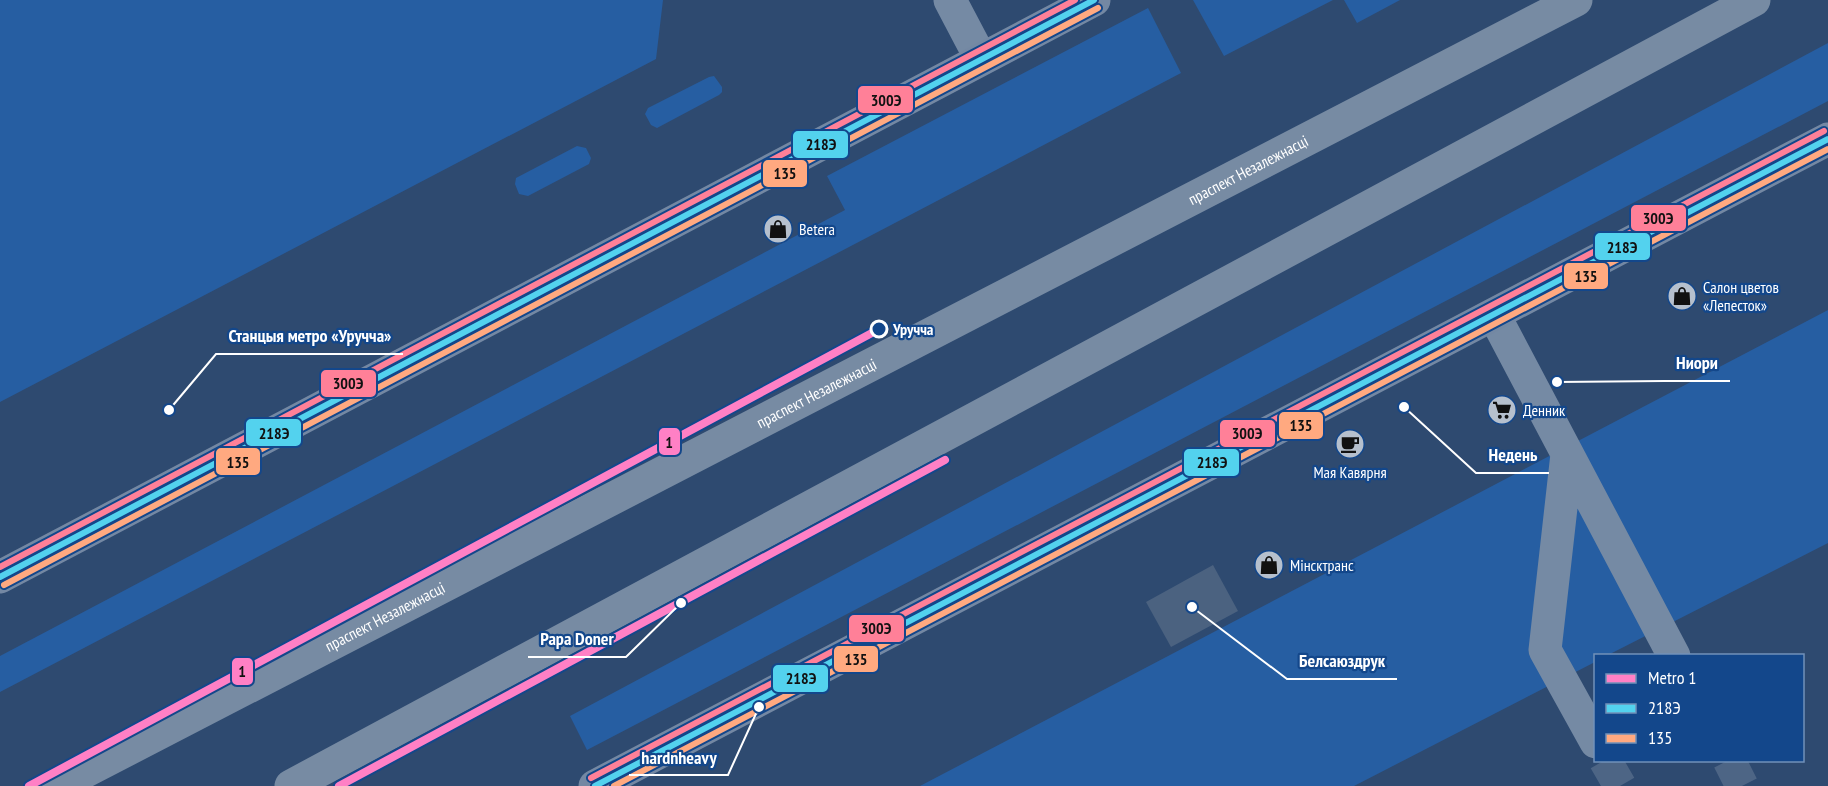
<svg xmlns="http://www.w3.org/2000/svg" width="1828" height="786" font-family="'PT Sans Narrow',sans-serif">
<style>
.green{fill:#265ea2}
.building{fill:#4b6280}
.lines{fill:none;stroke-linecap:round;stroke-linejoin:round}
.minor-tunnel{stroke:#4d6585;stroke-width:33;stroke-dasharray:33 16;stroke-linecap:butt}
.minor{stroke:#758aa4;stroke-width:33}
.major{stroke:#7488a3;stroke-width:33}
.highway{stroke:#778ba3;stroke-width:33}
.bus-1-casing{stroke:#13478b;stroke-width:10}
.bus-2-casing{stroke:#13478b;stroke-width:10}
.bus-3-casing{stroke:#13478b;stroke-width:10}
.bus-1{stroke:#53d2ee;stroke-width:6}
.bus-2{stroke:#ffa980;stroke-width:6}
.bus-3{stroke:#ff8098;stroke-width:6}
.metro-1-casing{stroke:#13478b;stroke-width:12}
.metro-1{stroke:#ff80c5;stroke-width:8}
.stop-dot{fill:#13478b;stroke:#fff;stroke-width:3}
.labels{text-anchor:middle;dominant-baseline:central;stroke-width:4.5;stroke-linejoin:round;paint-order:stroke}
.street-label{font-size:16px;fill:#fff;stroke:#13478b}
.poi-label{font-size:16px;fill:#fff;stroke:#13478b;text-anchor:start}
.stop-label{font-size:16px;font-weight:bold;fill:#fff;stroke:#13478b;text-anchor:start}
.leader{fill:none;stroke:#fff;stroke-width:2}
.callout-dot{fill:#fff;stroke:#13478b;stroke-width:2}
.callout-label{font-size:18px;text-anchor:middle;font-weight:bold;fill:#fff;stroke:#13478b;stroke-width:4.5;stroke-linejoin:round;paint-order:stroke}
.line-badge{stroke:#13478b;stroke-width:2}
.pale-badge-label{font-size:16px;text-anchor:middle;font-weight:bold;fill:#111}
</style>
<rect width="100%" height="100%" fill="#2e4a70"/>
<path class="green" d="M 0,0 L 663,0 L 656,59 L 0,402 Z
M 1193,0 L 1333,0 L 1224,56 Z
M 1344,0 L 1400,0 L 1357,23 Z
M 1148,8 L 1181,73 L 0,692 L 0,656 L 845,210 L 827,176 Z
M 1828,43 L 1828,101 L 587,750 L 570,716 Z
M 714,76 L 722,87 L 722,92 L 719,95 L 657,128 L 651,125 L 645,114 L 648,108 L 709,77 Z
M 577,146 L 586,148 L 591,158 L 589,164 L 528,196 L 519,194 L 515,184 L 516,178 Z
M 1828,310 L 1828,543 L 1608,655 L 1596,656 L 1595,662 L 1354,786 L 920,786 Z"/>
<path class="building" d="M 1213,565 L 1238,611 L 1171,647 L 1146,602 Z"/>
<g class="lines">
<path class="minor-tunnel" d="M 1605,760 L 1620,786
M 1729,760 L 1742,786"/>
<path class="minor" d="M 950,0 L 981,59
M 1494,315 L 1674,656
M 1567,454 L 1545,650 L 1596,742"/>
<path class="major" d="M 0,577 L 1094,0
M 595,786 L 1828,139"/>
<g class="highway">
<path id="s1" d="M 57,786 L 1576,0"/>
<path d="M 291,786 L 1754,0"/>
</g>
<g class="bus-1-casing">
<path id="bus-1" d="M 0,577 L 1094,0
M 595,786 L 1828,139"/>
</g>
<g class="bus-2-casing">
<path id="bus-2" d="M 4,585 L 1098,8
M 614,786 L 1828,149"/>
</g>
<g class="bus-3-casing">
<path id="bus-3" d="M 0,567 L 1075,0
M 591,778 L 1824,131"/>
</g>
<use href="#bus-1" class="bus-1"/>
<use href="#bus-2" class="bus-2"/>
<use href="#bus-3" class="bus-3"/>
<g class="metro-1-casing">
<path id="metro-1" d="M 29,786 L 883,327
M 339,786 L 945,460"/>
</g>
<use href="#metro-1" class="metro-1"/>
</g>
<defs>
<g id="shop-disc" transform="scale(1.5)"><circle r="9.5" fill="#b6c0cd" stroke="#13478b"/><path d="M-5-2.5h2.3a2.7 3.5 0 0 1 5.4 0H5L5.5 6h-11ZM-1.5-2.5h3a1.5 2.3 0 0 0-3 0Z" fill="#111"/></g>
<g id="supermarket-disc" transform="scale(1.5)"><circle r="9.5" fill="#b6c0cd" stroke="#13478b"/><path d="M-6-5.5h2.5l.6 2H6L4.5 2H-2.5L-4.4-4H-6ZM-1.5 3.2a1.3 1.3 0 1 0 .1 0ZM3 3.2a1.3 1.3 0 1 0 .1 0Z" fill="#111"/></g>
<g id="cafe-disc" transform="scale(1.5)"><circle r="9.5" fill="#b6c0cd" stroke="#13478b"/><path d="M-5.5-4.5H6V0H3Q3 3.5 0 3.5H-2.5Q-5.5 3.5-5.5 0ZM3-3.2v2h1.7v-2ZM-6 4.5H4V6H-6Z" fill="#111"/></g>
</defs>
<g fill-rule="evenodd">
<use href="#shop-disc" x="778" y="229"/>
<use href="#shop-disc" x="1682" y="296"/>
<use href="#supermarket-disc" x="1502" y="410"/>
<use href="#cafe-disc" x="1350" y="444"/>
<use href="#shop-disc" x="1269" y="565"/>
</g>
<circle class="stop-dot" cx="879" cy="329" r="8"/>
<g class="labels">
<g class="street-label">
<text stroke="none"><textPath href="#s1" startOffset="1341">праспект Незалежнасці</textPath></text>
<text stroke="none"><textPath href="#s1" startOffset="855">праспект Незалежнасці</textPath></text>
<text stroke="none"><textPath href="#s1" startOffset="369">праспект Незалежнасці</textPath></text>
</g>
<g class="poi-label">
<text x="799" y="229">Betera</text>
<text x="1703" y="287">Салон цветов<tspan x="1703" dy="18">«Лепесток»</tspan></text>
<text x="1523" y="410">Денник</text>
<text x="1350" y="472" text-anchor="middle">Мая Кавярня</text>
<text x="1290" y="565">Мінсктранс</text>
</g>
<g class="stop-label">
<text x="893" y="329">Уручча</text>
</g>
</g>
<path class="leader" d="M169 410L216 354H403M1557 382L1664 381H1730M1404 407L1476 473H1549M681 603L626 657H528M1192 607L1287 679H1397M759 707L728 775H629"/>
<g class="callout-dot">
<circle cx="169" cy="410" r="6"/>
<circle cx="1557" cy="382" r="6"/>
<circle cx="1404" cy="407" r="6"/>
<circle cx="681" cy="603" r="6"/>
<circle cx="1192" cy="607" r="6"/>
<circle cx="759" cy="707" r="6"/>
</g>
<g class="callout-label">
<text x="310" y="342">Станцыя метро «Уручча»</text>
<text x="1697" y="369">Ниори</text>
<text x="1513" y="461">Недень</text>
<text x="577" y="645">Papa Doner</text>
<text x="1342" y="667">Белсаюздрук</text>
<text x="679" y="764">hardnheavy</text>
</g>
<g class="line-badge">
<rect x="857" y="85" width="57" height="29" rx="6" fill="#ff8098"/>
<rect x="792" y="130" width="57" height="29" rx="6" fill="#53d2ee"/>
<rect x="762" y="159" width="46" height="29" rx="6" fill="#ffa980"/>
<rect x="1630" y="204" width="57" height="28" rx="6" fill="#ff8098"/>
<rect x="1594" y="232" width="57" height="29" rx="6" fill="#53d2ee"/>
<rect x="1563" y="262" width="46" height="28" rx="6" fill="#ffa980"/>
<rect x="320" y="369" width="57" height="29" rx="6" fill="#ff8098"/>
<rect x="1278" y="411" width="46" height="29" rx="6" fill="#ffa980"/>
<rect x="245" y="418" width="57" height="29" rx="6" fill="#53d2ee"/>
<rect x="1219" y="419" width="57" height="29" rx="6" fill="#ff8098"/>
<rect x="658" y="427" width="23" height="29" rx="6" fill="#ff80c5"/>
<rect x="215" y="447" width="46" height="29" rx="6" fill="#ffa980"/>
<rect x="1183" y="448" width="57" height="29" rx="6" fill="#53d2ee"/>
<rect x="848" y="614" width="57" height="29" rx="6" fill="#ff8098"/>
<rect x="833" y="645" width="46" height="28" rx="6" fill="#ffa980"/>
<rect x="231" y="657" width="23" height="29" rx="6" fill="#ff80c5"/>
<rect x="772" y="664" width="57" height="29" rx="6" fill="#53d2ee"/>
</g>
<g class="pale-badge-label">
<text x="886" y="106">300Э</text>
<text x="821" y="150">218Э</text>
<text x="785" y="179">135</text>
<text x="1658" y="224">300Э</text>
<text x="1622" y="253">218Э</text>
<text x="1586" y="282">135</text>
<text x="348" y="389">300Э</text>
<text x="1301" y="431">135</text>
<text x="274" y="439">218Э</text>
<text x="1247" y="439">300Э</text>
<text x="669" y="448">1</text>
<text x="238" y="468">135</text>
<text x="1212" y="468">218Э</text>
<text x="876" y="634">300Э</text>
<text x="856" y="665">135</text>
<text x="242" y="677">1</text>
<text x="801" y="684">218Э</text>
</g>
<rect x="1594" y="654" width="210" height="108" fill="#13478b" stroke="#7191b9" stroke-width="1.5"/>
<rect x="1606" y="674" width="30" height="9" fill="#ff80c5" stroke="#7191b9" stroke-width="1.5"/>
<text x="1648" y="684" font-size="18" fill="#ffffff">Metro 1</text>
<rect x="1606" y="704" width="30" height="9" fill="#53d2ee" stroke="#7191b9" stroke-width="1.5"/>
<text x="1648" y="714" font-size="18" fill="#ffffff">218Э</text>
<rect x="1606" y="734" width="30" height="9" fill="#ffa980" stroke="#7191b9" stroke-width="1.5"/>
<text x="1648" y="744" font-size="18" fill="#ffffff">135</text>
</svg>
